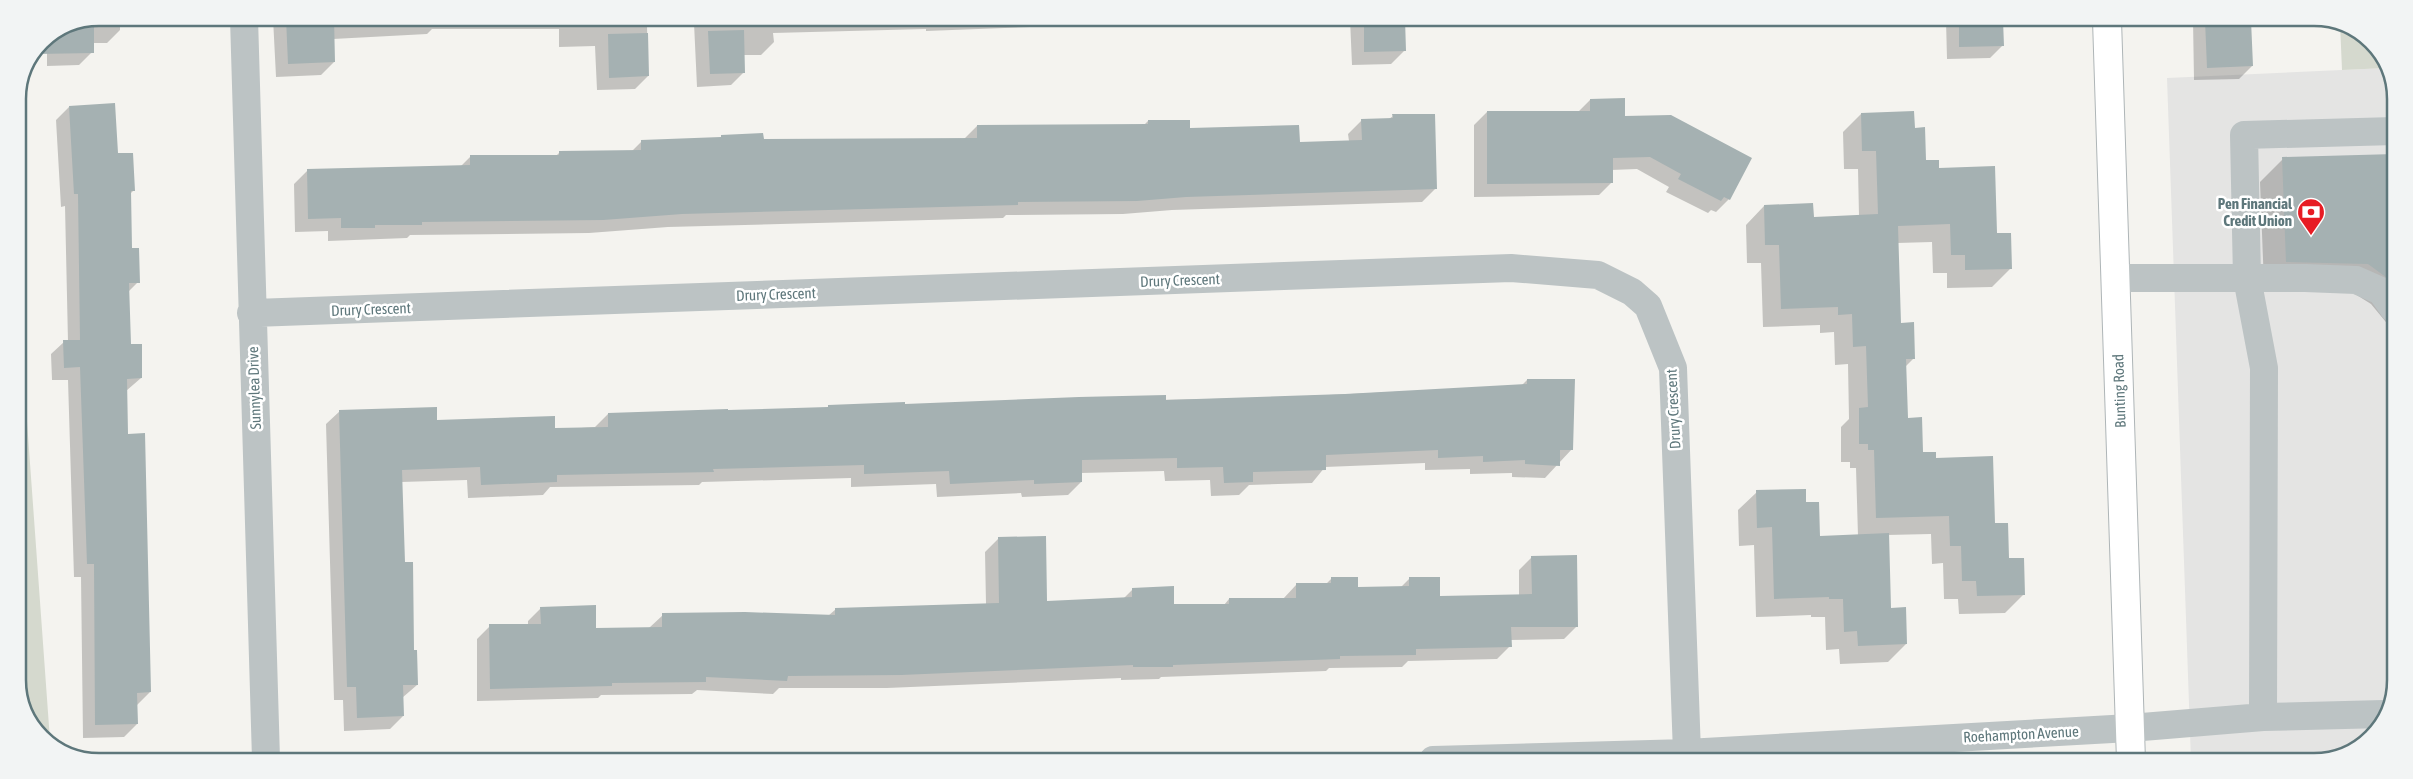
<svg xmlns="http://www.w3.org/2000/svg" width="2413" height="779" font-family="'Asap Condensed',sans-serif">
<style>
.built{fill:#e4e4e3}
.green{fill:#d5d9ce}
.shadow{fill:#0003}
.building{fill:#a5b1b2}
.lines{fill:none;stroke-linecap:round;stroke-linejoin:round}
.major-casing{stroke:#aeb5b7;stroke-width:30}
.minor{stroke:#bcc3c4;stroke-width:28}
.major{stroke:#fff;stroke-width:28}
.labels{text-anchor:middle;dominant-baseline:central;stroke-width:5;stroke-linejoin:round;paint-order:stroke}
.poi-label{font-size:15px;font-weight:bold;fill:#5e777b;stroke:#fff;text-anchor:end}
.street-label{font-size:15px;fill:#5e777b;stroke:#fff}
.rim{fill:none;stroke:#5e777b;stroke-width:2.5}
</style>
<rect width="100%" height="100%" fill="#f4f3ef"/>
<path class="built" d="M 2386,68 L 2395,93 L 2393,701 L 2364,745 L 2314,761 L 2191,761 L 2167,78 Z"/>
<path class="green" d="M 2340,23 L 2379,49 L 2386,68 L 2342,70 Z
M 18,297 L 50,740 L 50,741 L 34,730 L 18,686 Z"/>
<path class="shadow" d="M 99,18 L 120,18 L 120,30 L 107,43 L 92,43 L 92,52 L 79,65 L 47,66 L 47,45 L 40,45 L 42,41 Z
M 273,18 L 1105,19 L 1090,20 L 1085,25 L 926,31 L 926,29 L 773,33 L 774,42 L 761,55 L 743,55 L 744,72 L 731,85 L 697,87 L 694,23 L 647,25 L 648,76 L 635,89 L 597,90 L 595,46 L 559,47 L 559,29 L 432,29 L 427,34 L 333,39 L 334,62 L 321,75 L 276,77 Z
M 1146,19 L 1254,19 L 1250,23 L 1146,27 Z
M 1350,19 L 1404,19 L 1404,51 L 1391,64 L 1352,65 Z
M 1946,20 L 2002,20 L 2003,45 L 1990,58 L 1947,59 Z
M 2193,20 L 2250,20 L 2252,66 L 2239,79 L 2194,80 Z
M 1590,100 L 1624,117 L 1729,199 L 1716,212 L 1711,210 L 1708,213 L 1666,192 L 1669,187 L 1637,169 L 1611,170 L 1612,182 L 1599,195 L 1474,197 L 1474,125 L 1487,112 L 1578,112 Z
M 69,107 L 116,155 L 134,190 L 130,194 L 131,249 L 138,282 L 128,292 L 130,346 L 141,378 L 126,391 L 127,435 L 150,692 L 137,705 L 137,724 L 124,737 L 83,738 L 81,577 L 74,577 L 68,380 L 52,380 L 51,354 L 64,342 L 68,342 L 65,206 L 61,207 L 56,120 Z
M 1861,114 L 1913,129 L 1925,162 L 1938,169 L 1995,235 L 2011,268 L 1992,287 L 1947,288 L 1947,273 L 1933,273 L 1932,242 L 1897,243 L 1900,324 L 1914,358 L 1905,367 L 1907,419 L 1922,454 L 1935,459 L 1993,524 L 2024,594 L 2005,613 L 1959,614 L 1958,599 L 1944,599 L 1943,563 L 1932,564 L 1931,534 L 1887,535 L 1890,609 L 1906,644 L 1888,662 L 1840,664 L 1839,649 L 1826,650 L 1825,617 L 1811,617 L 1811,615 L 1756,617 L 1754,545 L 1739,546 L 1738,510 L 1757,492 L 1805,504 L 1819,538 L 1858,536 L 1856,468 L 1850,468 L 1850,462 L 1841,462 L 1841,427 L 1849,419 L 1848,364 L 1835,365 L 1834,332 L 1820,333 L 1820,325 L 1763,327 L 1761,263 L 1747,263 L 1746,225 L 1764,206 L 1812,218 L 1859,216 L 1858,169 L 1844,169 L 1843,132 Z
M 1393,116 L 1436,188 L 1422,202 L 1172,210 L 1123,214 L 1006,215 L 1003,218 L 668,227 L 589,233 L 410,235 L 407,238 L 328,241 L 328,231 L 295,232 L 294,184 L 308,170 L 461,166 L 471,156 L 556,156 L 560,152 L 632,151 L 642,141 L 964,139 L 977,126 L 1144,125 L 1148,121 L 1189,130 L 1299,143 L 1349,141 L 1348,134 L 1362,120 L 1389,119 Z
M 2395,155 L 2394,431 L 2390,327 L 2371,304 L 2344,287 L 2264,285 L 2260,182 L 2283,159 Z
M 1527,380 L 1572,449 L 1545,478 L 1512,477 L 1512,473 L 1470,474 L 1470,469 L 1425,470 L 1425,463 L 1325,467 L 1312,483 L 1249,485 L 1239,495 L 1211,496 L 1210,480 L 1165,481 L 1164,471 L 1081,473 L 1081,482 L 1068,495 L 1022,497 L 1021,493 L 937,497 L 936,484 L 851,487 L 851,478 L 702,482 L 699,485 L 550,487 L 543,495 L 468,498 L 467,480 L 401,482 L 404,563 L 417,685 L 402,698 L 403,716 L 390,729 L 344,731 L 343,700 L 334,700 L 326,424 L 340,411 L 436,421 L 554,430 L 595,427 L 608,414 L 727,412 L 827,408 L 829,406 L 1266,398 L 1521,386 Z
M 998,539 L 1046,602 L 1123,599 L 1133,589 L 1173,605 L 1224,605 L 1229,599 L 1283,599 L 1296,585 L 1326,584 L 1332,578 L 1357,588 L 1401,587 L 1410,578 L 1439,597 L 1519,595 L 1519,570 L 1532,557 L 1577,626 L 1564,639 L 1510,640 L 1510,646 L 1497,659 L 1408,661 L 1402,667 L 1329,668 L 1326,671 L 1161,677 L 1159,679 L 1121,680 L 1121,678 L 887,688 L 779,688 L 773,694 L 697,690 L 692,694 L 601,695 L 598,698 L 477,701 L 477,639 L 490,626 L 528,626 L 528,621 L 541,608 L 595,629 L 649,628 L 663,615 L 828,616 L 836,609 L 986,604 L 985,552 Z"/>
<path class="building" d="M 286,18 L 334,18 L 335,62 L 288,64 Z
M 1364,19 L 1405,19 L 1406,51 L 1364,52 Z
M 94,20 L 94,53 L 36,54 L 42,41 Z
M 1959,20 L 2003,20 L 2004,46 L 1959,47 Z
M 2205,20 L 2251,20 L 2253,66 L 2207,68 Z
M 744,30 L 745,73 L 710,74 L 708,31 Z
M 648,33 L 649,76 L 609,78 L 608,34 Z
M 1625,98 L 1625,116 L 1671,115 L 1752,158 L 1730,200 L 1724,197 L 1721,201 L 1678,179 L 1681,174 L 1650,157 L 1613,158 L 1613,183 L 1487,184 L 1487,111 L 1590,111 L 1590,99 Z
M 115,103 L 118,153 L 133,153 L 135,191 L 131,191 L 132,248 L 139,248 L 140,283 L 129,283 L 131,344 L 142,344 L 142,378 L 127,379 L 128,434 L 145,433 L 151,692 L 137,693 L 138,724 L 95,725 L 94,564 L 87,564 L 80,367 L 64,368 L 63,340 L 80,340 L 78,194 L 74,194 L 69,106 Z
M 1914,111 L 1915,128 L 1925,127 L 1926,160 L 1939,160 L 1939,168 L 1995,166 L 1997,233 L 2011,233 L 2012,269 L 1965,270 L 1965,255 L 1951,255 L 1950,224 L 1898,226 L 1901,323 L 1914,322 L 1915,359 L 1906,359 L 1908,418 L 1922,417 L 1923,452 L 1936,452 L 1936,458 L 1993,456 L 1995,523 L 2008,523 L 2009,558 L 2024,558 L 2025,595 L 1977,596 L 1976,581 L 1962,581 L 1961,546 L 1950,546 L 1949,516 L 1876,518 L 1874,450 L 1868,450 L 1868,444 L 1859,444 L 1859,408 L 1868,407 L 1866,346 L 1853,347 L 1852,314 L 1838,315 L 1838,307 L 1781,309 L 1779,245 L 1765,245 L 1764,205 L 1813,203 L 1814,217 L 1878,214 L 1876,151 L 1862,151 L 1861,113 Z
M 1392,114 L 1435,114 L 1437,189 L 1186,197 L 1137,201 L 1018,202 L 1018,205 L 682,214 L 603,220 L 422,222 L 422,225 L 375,225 L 375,228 L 341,228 L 341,218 L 308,219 L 307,169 L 470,165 L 470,155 L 559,155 L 559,151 L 641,150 L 641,140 L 721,137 L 721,135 L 763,133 L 764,139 L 977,138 L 977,125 L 1148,124 L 1148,120 L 1190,120 L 1190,128 L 1299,125 L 1300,142 L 1362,140 L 1361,119 L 1393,118 Z
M 2395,154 L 2394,283 L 2368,264 L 2286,262 L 2282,157 Z
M 1527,379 L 1575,379 L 1573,450 L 1560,450 L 1560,466 L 1525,464 L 1525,460 L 1483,462 L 1483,456 L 1438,458 L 1438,450 L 1326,455 L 1326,470 L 1253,472 L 1253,482 L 1224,483 L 1223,467 L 1177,468 L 1177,458 L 1082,460 L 1082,482 L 1034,484 L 1034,480 L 950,484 L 949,471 L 864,474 L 864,465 L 713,469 L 714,472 L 557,475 L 557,482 L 481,485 L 480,467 L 402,470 L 405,562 L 413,562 L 414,650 L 417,650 L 418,685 L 403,685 L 404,716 L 357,718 L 356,687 L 347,687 L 339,410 L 437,407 L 437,420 L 555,416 L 555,428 L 608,427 L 608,413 L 728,409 L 728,410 L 828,407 L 828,405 L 905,402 L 905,404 L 1079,397 L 1166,395 L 1166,400 L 1345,394 L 1527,384 Z
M 1806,489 L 1806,502 L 1819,502 L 1820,536 L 1889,533 L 1891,608 L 1906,607 L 1907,644 L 1858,646 L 1857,631 L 1844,632 L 1843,599 L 1829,599 L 1829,597 L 1774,599 L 1772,527 L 1757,528 L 1756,490 Z
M 1046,536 L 1047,601 L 1132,597 L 1132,588 L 1174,586 L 1174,604 L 1229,604 L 1229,598 L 1296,598 L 1296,583 L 1331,583 L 1331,577 L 1358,577 L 1358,587 L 1409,586 L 1409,577 L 1440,577 L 1440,596 L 1532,594 L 1531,556 L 1577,555 L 1578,627 L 1511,627 L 1512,647 L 1416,649 L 1416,655 L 1340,656 L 1340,659 L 1173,665 L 1173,667 L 1133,667 L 1133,665 L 901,675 L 788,676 L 787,681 L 706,677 L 706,682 L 612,683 L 612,686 L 490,689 L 489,624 L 541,624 L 540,607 L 596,605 L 596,628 L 662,627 L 662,613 L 745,612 L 835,615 L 835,608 L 999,603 L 998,537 Z"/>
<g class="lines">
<g class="major-casing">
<path id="major" d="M 2107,20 L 2131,761"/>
</g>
<path class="minor" d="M 244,18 L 266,759
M 2116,278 L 2305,278 L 2356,280 L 2381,291 L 2394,309
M 251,313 L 1511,268 L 1598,275 L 1632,292 L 1648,306 L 1673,368 L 1687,753
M 2384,714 L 2263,717 L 2264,368 L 2247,278 L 2244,135 L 2395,131
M 1433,760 L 1687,753 L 2130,728 L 2263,717"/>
<use href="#major" class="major"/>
</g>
<defs>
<g id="bank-pin" transform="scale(1.4375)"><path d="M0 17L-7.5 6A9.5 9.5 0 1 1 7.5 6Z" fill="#e71c24" stroke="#fff"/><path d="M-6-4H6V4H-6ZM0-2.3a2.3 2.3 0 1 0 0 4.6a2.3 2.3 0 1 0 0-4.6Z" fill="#fff"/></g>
</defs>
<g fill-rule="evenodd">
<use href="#bank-pin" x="2311" y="212"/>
</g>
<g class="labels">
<g class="poi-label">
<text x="2292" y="203">Pen Financial<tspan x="2292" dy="17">Credit Union</tspan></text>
</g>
<g class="street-label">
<text transform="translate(1180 280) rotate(-2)">Drury Crescent</text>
<text transform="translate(776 294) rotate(-2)">Drury Crescent</text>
<text transform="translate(371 309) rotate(-2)">Drury Crescent</text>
<text transform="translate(254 388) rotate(-92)">Sunnylea Drive</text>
<text transform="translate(2119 391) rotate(-92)">Bunting Road</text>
<text transform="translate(1673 409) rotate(-93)">Drury Crescent</text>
<text transform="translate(2021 734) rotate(-3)">Roehampton Avenue</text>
</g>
</g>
<path d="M0 0H2413V779H0ZM99 26H2314A73 73 0 0 1 2387 99V680A73 73 0 0 1 2314 753H99A73 73 0 0 1 26 680V99A73 73 0 0 1 99 26Z" fill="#f2f4f4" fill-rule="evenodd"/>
<path class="rim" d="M99 26H2314A73 73 0 0 1 2387 99V680A73 73 0 0 1 2314 753H99A73 73 0 0 1 26 680V99A73 73 0 0 1 99 26Z"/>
</svg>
